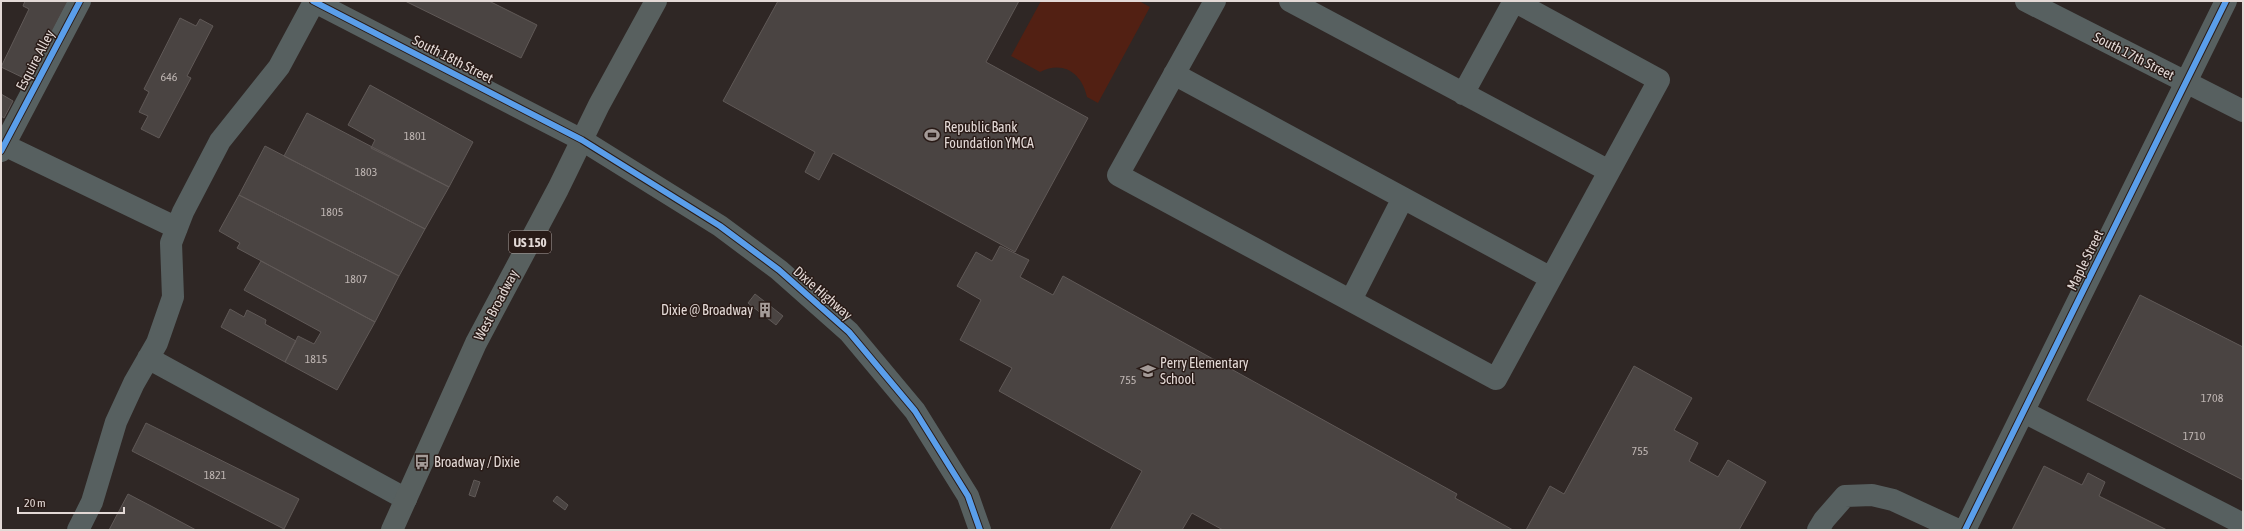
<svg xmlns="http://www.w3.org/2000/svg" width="2244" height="531" font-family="'Asap Condensed',sans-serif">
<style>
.green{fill:#522013}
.building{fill:#4a4442;stroke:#605957}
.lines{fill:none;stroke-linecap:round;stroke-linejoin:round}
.minor{stroke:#576060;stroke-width:22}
.major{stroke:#58605f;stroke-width:22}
.cycleway-casing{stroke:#291b17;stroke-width:8}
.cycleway{stroke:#5a9eea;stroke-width:6}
.labels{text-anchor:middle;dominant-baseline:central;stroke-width:3;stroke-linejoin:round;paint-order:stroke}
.number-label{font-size:12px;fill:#bdb4b1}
.shield{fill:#291b17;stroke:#aba09d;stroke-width:1}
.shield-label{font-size:13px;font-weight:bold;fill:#e3d9d6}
.street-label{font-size:14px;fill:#e3d9d6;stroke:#291b17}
.poi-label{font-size:14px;fill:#e3d9d6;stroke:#291b17;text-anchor:start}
</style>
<rect width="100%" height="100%" fill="#2f2725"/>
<path class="green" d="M 1041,1 L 1139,1 L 1150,7 L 1098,103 L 1087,97 C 1082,73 1063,60 1040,72 L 1011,56 Z"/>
<path class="building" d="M 25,1 L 68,1 L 28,80 L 1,67 L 29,9 L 23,6 Z
M 405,1 L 489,1 L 537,25 L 521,58 Z
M 778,1 L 1019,1 L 986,62 L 1088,118 L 1015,252 L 833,153 L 819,180 L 805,172 L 815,152 L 723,101 Z
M 180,18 L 196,26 L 200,19 L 213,26 L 187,76 L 191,78 L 159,138 L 141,129 L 148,116 L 139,112 L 149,92 L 144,89 Z
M 370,85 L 473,142 L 449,187 L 371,148 L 375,140 L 348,125 Z
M 1,94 L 13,101 L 4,118 L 1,116 Z
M 307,113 L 449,187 L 425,229 L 284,156 Z
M 265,146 L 425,229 L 399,276 L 239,195 Z
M 239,195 L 399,276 L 375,322 L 237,248 L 240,243 L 219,231 Z
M 1000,246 L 1029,260 L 1020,277 L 1053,295 L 1063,276 L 1457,494 L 1455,498 L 1513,530 L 1223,530 L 1192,513 L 1182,530 L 1110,530 L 1142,471 L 999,391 L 1012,368 L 960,340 L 981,300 L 957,286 L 976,252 L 992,261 Z
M 261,261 L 375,322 L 337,390 L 285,362 L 298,336 L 314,344 L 321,332 L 244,290 Z
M 755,294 L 783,316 L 776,325 L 748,303 Z
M 2140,295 L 2243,347 L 2243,480 L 2087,400 Z
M 230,309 L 244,317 L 247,310 L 266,320 L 265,324 L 296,341 L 285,362 L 221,327 Z
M 1634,366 L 1692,398 L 1674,430 L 1698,443 L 1689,461 L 1718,477 L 1728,460 L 1766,482 L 1739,530 L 1526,530 L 1550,486 L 1564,494 Z
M 146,423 L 299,499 L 284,529 L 132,451 Z
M 2044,466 L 2082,485 L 2088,473 L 2105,482 L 2099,496 L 2167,530 L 2012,530 Z
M 474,480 L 480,482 L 475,497 L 469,495 Z
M 128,494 L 151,506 L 196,530 L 109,530 Z
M 557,496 L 568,505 L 565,510 L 553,501 Z"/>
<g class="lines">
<path class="minor" d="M 313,1 L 582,140 L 720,226 L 779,270 L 849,332 L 915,411 L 968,496 L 980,530
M 1215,1 L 1118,175 L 1496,379 L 1659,80 L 1514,1
M 1290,1 L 1609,171
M 2026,1 L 2243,111
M 1174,74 L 1551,278
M 1463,94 L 1514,1
M 4,145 L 177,228
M 1,151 L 80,1
M 1351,300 L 1403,198
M 148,358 L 406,499
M 2024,412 L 2243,524
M 78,530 L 92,502 L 116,422 L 134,383 L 157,343 L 173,297 L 171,243 L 183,212 L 220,141 L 279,67 L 314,2
M 1818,530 L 1824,520 L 1845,496 L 1872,495 L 1893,500 L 1958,530
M 1965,530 L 2226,1"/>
<path class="major" d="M 392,530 L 476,343 L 558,189 L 599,105 L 656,1"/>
<g class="cycleway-casing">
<path id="cycleway" d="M 313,1 L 582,140 L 720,226 L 779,270 L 849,332 L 915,411 L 968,496 L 980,530
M 1,151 L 80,1
M 1965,530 L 2226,1"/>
</g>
<use href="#cycleway" class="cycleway"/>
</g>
<defs>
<g id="stadium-bare" transform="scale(1.2)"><path d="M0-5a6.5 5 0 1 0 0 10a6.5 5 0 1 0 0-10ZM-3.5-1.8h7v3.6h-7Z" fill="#a49b98" stroke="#291b17" stroke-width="2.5" paint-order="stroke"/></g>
<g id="building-bare" transform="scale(1.2)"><path d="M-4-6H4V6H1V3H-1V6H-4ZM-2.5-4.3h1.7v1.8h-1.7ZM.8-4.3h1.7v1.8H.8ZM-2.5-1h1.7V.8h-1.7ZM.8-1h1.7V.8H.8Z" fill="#a49b98" stroke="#291b17" stroke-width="2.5" paint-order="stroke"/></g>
<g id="school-bare" transform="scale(1.2)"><path d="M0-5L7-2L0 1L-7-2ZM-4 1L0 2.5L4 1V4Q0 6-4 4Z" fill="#a49b98" stroke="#291b17" stroke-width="2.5" paint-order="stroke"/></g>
<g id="bus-bare" transform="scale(1.2)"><path d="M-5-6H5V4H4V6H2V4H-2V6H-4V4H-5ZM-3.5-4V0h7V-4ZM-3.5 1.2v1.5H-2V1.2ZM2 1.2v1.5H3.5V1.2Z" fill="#a49b98" stroke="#291b17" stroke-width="2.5" paint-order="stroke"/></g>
</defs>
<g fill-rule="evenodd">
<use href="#stadium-bare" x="932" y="135"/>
<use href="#building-bare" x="765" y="310"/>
<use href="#school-bare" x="1148" y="371"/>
<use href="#bus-bare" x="422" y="462"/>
</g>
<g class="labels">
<g class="number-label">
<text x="169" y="77">646</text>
<text x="415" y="136">1801</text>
<text x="366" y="172">1803</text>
<text x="332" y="212">1805</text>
<text x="356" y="279">1807</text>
<text x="316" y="359">1815</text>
<text x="1128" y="380">755</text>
<text x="2212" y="398">1708</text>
<text x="2194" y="436">1710</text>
<text x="1640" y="451">755</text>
<text x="215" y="475">1821</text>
</g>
<rect class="shield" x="509" y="231" width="42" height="22" rx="3"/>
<g class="shield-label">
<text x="530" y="242">US 150</text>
</g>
<g class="street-label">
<text transform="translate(2134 56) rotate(27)">South 17th Street</text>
<text transform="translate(453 59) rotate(27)">South 18th Street</text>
<text transform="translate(35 60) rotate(-62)">Esquire Alley</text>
<text transform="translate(2085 260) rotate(-64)">Maple Street</text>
<text transform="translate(823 293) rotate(41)">Dixie Highway</text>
<text transform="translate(496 305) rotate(-62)">West Broadway</text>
</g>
<g class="poi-label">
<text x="944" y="127">Republic Bank<tspan x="944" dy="16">Foundation YMCA</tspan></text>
<text x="753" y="310" text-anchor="end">Dixie @ Broadway</text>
<text x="1160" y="363">Perry Elementary<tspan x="1160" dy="16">School</tspan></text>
<text x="434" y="462">Broadway / Dixie</text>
</g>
</g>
<rect width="2244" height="531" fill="none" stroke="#e3d9d6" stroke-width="4"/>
<path d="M18 507v6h106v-6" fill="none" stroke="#e3d9d6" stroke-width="2"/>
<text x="24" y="507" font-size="12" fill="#e3d9d6" stroke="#291b17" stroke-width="3" paint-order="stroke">20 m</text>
</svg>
